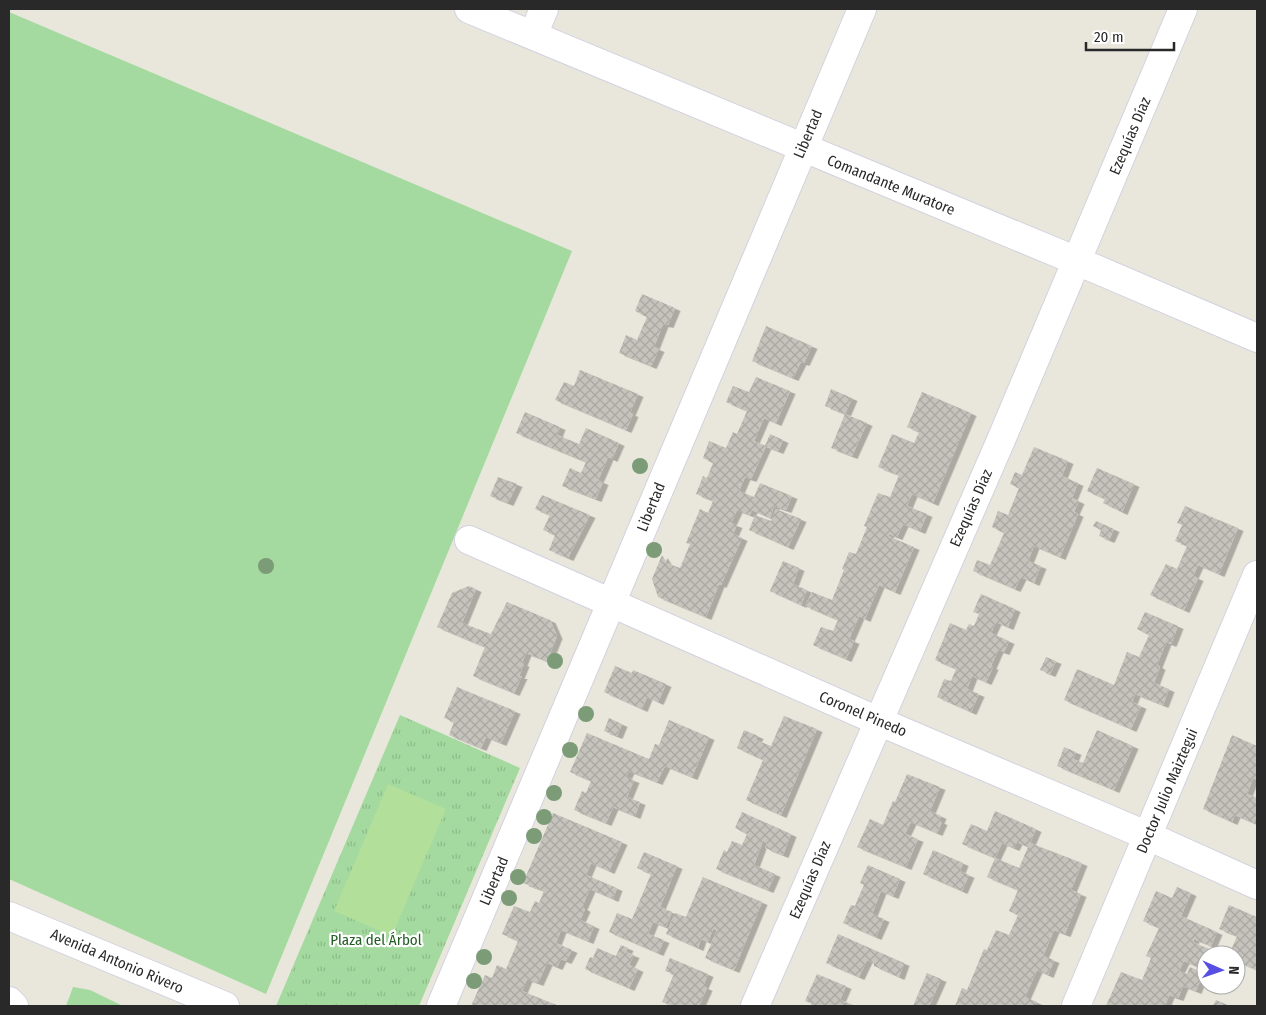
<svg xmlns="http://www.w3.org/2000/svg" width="1266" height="1015" font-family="'Fira Sans Condensed',sans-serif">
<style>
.grass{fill:#a4da9f}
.park{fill:url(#park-tufts)}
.pitch{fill:#b2e09b}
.building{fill:url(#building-cross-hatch);filter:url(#shadow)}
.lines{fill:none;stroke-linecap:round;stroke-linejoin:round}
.street-casing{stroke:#d2d2e0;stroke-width:30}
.secondary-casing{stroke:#d2d2e0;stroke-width:30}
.street{stroke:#fff;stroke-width:28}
.secondary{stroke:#fff;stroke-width:28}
.tree{fill:#7c9b77}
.labels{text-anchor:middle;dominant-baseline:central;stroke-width:4.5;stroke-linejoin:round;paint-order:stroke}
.street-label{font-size:15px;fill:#292929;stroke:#fff}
.park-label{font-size:15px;fill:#225d24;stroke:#fff}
</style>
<defs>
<pattern id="park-tufts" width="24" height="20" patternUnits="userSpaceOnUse" patternTransform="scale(1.25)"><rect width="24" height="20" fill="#a4da9f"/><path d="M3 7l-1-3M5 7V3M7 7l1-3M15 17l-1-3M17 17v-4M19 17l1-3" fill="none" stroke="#8dbb89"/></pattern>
<pattern id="building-cross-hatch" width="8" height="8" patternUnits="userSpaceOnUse" patternTransform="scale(1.25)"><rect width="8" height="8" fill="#c5c3bc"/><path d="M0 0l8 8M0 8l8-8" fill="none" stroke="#a9a8a2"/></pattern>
<filter id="shadow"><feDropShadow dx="5.5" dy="3" stdDeviation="0" flood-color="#0004"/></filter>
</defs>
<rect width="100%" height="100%" fill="#e9e7dc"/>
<path class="grass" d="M 9,12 L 572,251 L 266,994 L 9,879 Z
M 73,987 L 90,990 L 123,1006 L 66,1006 Z"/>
<path class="park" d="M 400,715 L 520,768 L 419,1006 L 276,1006 Z"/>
<path class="pitch" d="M 388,784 L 446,809 L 392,936 L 334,911 Z"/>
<path class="building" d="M 642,294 L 675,308 L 668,325 L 663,324 L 654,347 L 659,349 L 651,366 L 619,353 L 626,335 L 637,340 L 647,317 L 635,311 Z
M 766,326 L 812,346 L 804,363 L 801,362 L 793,378 L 752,361 Z
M 580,370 L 638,394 L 630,413 L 633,414 L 626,430 L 555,400 L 564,382 L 574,386 Z
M 756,377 L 790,391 L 776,423 L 764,418 L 754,441 L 766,446 L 751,479 L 745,477 L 739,491 L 754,497 L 760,483 L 792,496 L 786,510 L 774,506 L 770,518 L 752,510 L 750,515 L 737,510 L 731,523 L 737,525 L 733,534 L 742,538 L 721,585 L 719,584 L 706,617 L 658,597 L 652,579 L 662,555 L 667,563 L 680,568 L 690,544 L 686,543 L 700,509 L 708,513 L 713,501 L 696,494 L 703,476 L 707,478 L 713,463 L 703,458 L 709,441 L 726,448 L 733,432 L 737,434 L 747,411 L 726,402 L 733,386 L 749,392 Z
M 831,389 L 852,398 L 845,414 L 825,406 Z
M 922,392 L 971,413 L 933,503 L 912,494 L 907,506 L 927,514 L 920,531 L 903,524 L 897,537 L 889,534 L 888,536 L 914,547 L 895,592 L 879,585 L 865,619 L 859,616 L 849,639 L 854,641 L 846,659 L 813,645 L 821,627 L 833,631 L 838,620 L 805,606 L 812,592 L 832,600 L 844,570 L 842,569 L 849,552 L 856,554 L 867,527 L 864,526 L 878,493 L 890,497 L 899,475 L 878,467 L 892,434 L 914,443 L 919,432 L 907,427 Z
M 525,412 L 560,427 L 557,435 L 579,444 L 586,428 L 619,443 L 612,459 L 608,457 L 603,469 L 598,480 L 603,482 L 596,499 L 562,486 L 570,468 L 581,473 L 586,462 L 516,433 Z
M 845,414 L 867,423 L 852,456 L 831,448 Z
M 770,434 L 783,440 L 778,451 L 765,446 Z
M 1034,447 L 1068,461 L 1062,476 L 1078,483 L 1072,498 L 1079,501 L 1074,512 L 1078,514 L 1060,557 L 1034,546 L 1028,561 L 1041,566 L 1034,583 L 1021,577 L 1015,589 L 973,571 L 977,560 L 990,565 L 1004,533 L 992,527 L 998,511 L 1008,515 L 1019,488 L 1010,484 L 1015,472 L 1022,475 Z
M 1097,468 L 1134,484 L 1122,512 L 1103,503 L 1105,499 L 1087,491 Z
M 498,477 L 517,484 L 508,503 L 490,496 Z
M 542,495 L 590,515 L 568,558 L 549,550 L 555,535 L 543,530 L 550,515 L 535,509 Z
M 1185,506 L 1238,528 L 1219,574 L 1198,565 L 1193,576 L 1198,578 L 1184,610 L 1150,595 L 1166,564 L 1177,569 L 1187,546 L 1175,541 L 1182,525 L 1177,523 Z
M 776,509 L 801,519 L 788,547 L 749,530 L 755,515 L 771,521 Z
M 1096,521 L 1114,529 L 1109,540 L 1099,536 L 1101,530 L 1093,526 Z
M 783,561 L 799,568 L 793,584 L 807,590 L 801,605 L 770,591 Z
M 469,586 L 476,589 L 462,623 L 491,634 L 507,602 L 550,620 L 557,636 L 547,661 L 526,653 L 522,663 L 524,664 L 519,676 L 522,676 L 514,693 L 473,676 L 485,647 L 437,627 L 452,593 Z
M 981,594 L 1015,609 L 1008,627 L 996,622 L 991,633 L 1009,641 L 1004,652 L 998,650 L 991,666 L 993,667 L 986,682 L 972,676 L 967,689 L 979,694 L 971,712 L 937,697 L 944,679 L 951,681 L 956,669 L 935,660 L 950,623 L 966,630 L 969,624 L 974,626 L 979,614 L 973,612 Z
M 1145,612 L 1178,626 L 1171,644 L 1166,642 L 1157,665 L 1160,667 L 1154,683 L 1169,689 L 1163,705 L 1135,694 L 1132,702 L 1141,706 L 1131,729 L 1064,700 L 1077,669 L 1114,685 L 1127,652 L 1139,657 L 1149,635 L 1137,629 Z
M 1046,657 L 1056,661 L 1050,674 L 1040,670 Z
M 615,666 L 632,673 L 633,670 L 666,684 L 658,702 L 647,697 L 642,709 L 604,692 Z
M 457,687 L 515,711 L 501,743 L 486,737 L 481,748 L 449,735 L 454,722 L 444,718 Z
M 784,716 L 817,729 L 781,815 L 746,800 L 763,760 L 737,748 L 744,730 L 758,736 L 756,740 L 771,746 Z
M 609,718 L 622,724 L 617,736 L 604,731 Z
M 669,720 L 709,737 L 692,777 L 665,766 L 657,782 L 629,771 L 626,777 L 634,780 L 627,797 L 640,802 L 635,816 L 613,807 L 606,823 L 574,810 L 582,791 L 586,793 L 591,781 L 570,772 L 587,733 L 649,759 L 655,744 L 659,745 Z
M 1097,730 L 1133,746 L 1114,790 L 1057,766 L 1064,747 L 1076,752 L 1073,759 L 1083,763 Z
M 1232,735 L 1257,746 L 1257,780 L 1253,778 L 1247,794 L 1257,798 L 1257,815 L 1254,823 L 1235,815 L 1232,822 L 1203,809 Z
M 907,774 L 940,787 L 930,811 L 941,816 L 939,821 L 942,822 L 937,833 L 911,822 L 905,834 L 918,839 L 906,867 L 857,847 L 870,819 L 883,825 L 893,801 L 895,802 Z
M 995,811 L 1036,829 L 1030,843 L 1082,863 L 1071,890 L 1081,894 L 1065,934 L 1054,930 L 1043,956 L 1054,960 L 1048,975 L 1037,970 L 1025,997 L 1037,1002 L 1035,1006 L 955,1006 L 962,988 L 967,990 L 984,949 L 987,950 L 996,930 L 1009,935 L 1018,915 L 1009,911 L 1018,890 L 987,877 L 995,858 L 1019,868 L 1028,847 L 1017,842 L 1014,848 L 1002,843 L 995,858 L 962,844 L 971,824 L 987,831 Z
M 742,812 L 791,834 L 783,855 L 765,848 L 767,843 L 763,841 L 754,865 L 775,874 L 768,890 L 716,869 L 724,850 L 727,852 L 732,841 L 742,845 L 747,834 L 735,828 Z
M 553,813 L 622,842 L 609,871 L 591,863 L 586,875 L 617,888 L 613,899 L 590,889 L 582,907 L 585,909 L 580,920 L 594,926 L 588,941 L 561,930 L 556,943 L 572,950 L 566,961 L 561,959 L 557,967 L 547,963 L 538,983 L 527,979 L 522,991 L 559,1006 L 471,1006 L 485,975 L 492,978 L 497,965 L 506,969 L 518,941 L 502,934 L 514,906 L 530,912 L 535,901 L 539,903 L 544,891 L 523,883 Z
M 933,850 L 963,863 L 960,871 L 969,875 L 962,891 L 923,874 Z
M 644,852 L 677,866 L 660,907 L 672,912 L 666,927 L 653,922 L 648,934 L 664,940 L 658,953 L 609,932 L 617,913 L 632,919 L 651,874 L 637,868 Z
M 868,865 L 900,879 L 893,896 L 881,891 L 872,914 L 884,919 L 876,937 L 843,923 L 851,905 L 855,906 L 859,896 L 864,885 L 860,883 Z
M 703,877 L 762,902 L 734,970 L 705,958 L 717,930 L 713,929 L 708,942 L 701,939 L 698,948 L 666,934 L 675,913 L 686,917 Z
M 1177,887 L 1191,893 L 1181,916 L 1217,932 L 1211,946 L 1194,939 L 1193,942 L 1223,955 L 1206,955 L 1206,970 L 1184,961 L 1179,971 L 1187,974 L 1190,967 L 1203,973 L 1196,991 L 1183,986 L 1178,998 L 1169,995 L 1165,1006 L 1106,1006 L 1121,972 L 1142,980 L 1151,958 L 1146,956 L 1159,928 L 1143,921 L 1156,891 L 1172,898 Z
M 1229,905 L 1257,917 L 1257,942 L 1256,946 L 1257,947 L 1257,970 L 1236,961 L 1236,955 L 1229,955 L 1237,936 L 1219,929 Z
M 838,934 L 904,963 L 899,977 L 874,966 L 874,963 L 867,960 L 859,977 L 826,963 Z
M 621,945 L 628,948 L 626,952 L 634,955 L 629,965 L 638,969 L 629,988 L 585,969 L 590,957 L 593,958 L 597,948 L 616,956 Z
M 670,958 L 708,974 L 703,986 L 707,988 L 699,1006 L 672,1006 L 662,1002 L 674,974 L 665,971 Z
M 927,973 L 941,979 L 929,1006 L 913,1006 Z
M 817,974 L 846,986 L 840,1000 L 856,1006 L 818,1006 L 805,1001 Z
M 1216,1000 L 1230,1006 L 1213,1006 Z"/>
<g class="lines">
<g class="street-casing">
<path id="street" d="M 469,9 L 1077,261 L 1257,338
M 533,35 L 544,9
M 469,540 L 878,721 L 1148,836 L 1257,885
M 441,1006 C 582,674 720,341 862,9
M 755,1006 L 1001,440 L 1183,9
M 1076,1006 L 1257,575"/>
</g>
<g class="secondary-casing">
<path id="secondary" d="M 9,916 L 225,1006
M 9,1001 L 14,1006"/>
</g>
<use href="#street" class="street"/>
<use href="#secondary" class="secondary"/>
</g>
<g class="tree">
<circle cx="640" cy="466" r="8"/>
<circle cx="654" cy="550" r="8"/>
<circle cx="266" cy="566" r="8"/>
<circle cx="555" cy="661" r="8"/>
<circle cx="586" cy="714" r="8"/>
<circle cx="570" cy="750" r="8"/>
<circle cx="554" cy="793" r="8"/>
<circle cx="544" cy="817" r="8"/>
<circle cx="534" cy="836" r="8"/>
<circle cx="518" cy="877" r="8"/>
<circle cx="509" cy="898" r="8"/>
<circle cx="484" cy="957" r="8"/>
<circle cx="474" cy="981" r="8"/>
</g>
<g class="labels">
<g class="street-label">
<text transform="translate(808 134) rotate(-67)">Libertad</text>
<text transform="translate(1130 136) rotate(-67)">Ezequías Díaz</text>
<text transform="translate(891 185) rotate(22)">Comandante Muratore</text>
<text transform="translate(651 507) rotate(-68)">Libertad</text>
<text transform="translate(971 508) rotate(-66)">Ezequías Díaz</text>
<text transform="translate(863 714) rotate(23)">Coronel Pinedo</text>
<text transform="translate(1167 791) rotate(-67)">Doctor Julio Maiztegui</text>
<text transform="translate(810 880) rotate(-67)">Ezequías Díaz</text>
<text transform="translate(494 881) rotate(-67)">Libertad</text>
<text transform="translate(117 961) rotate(23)">Avenida Antonio Rivero</text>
</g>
<g class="park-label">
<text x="376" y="940">Plaza del Árbol</text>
</g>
</g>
<rect width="1266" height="1015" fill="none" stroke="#292929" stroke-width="20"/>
<g transform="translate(1221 970) rotate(92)"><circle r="24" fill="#ffffff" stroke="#a9a9a9"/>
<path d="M0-4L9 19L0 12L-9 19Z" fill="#574ee4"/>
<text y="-8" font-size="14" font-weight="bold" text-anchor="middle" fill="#292929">N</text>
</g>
<path d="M1086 42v8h88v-8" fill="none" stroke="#292929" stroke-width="2.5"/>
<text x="1094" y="42" font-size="15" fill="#292929" stroke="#ffffff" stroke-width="4" paint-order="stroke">20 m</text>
</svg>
